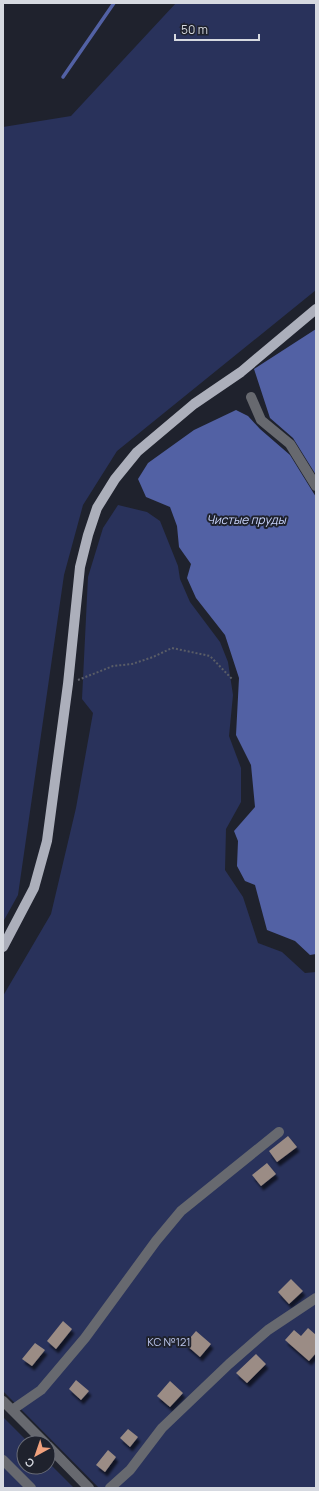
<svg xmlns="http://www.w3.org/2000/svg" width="319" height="1491" font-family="Manrope,sans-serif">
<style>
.green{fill:#29325b}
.water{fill:#5261a4}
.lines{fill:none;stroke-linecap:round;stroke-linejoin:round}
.stream{stroke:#5261a4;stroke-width:3.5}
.building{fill:#9b8c85;filter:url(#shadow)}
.path{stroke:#5a5d67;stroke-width:2;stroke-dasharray:2 2;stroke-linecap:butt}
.minor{stroke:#67696f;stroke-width:10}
.major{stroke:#acafbb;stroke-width:10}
.labels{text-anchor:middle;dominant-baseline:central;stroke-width:4;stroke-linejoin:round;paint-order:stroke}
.park-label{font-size:11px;fill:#bdc7ee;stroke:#1f222d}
.water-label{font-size:12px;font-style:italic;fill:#c8d3fa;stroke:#1f222d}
</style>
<defs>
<filter id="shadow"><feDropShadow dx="2.5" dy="4.5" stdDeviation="1" flood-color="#0009"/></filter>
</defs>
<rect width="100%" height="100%" fill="#1f222d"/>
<path class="green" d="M 176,3 L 316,3 L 316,290 L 117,451 L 83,505 L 64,575 L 18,895 L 3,922 L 3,127 L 71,116 Z
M 118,505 L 147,512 L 160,521 L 178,566 L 180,579 L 190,602 L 220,642 L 228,662 L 233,695 L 229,736 L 241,768 L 241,802 L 226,829 L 225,870 L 243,897 L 258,943 L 282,952 L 305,973 L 316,972 L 316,1488 L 99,1488 L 3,1391 L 3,996 L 51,914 L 76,808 L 93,713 L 82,699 L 88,577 L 103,528 Z
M 3,1417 L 29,1443 L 24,1443 L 24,1467 L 48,1467 L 48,1462 L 74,1488 L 3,1488 Z"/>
<path class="water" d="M 316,329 L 316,475 L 293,438 L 270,418 L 254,369 Z
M 236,410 L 248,416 L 260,429 L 290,455 L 316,497 L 316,954 L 310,955 L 295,941 L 267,930 L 255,885 L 245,881 L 237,866 L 238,841 L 234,831 L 255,807 L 251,765 L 236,735 L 239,678 L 225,635 L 196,598 L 187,578 L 191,564 L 179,547 L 177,526 L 170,507 L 146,497 L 138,479 L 148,463 L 194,430 Z"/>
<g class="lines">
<path class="stream" d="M 63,77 L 114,3"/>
</g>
<path class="building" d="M 288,1136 L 297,1147 L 277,1162 L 269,1151 Z
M 267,1163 L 276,1174 L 261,1186 L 252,1175 Z
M 291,1279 L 303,1291 L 289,1304 L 278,1292 Z
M 63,1321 L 72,1329 L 56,1349 L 47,1341 Z
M 308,1328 L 316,1335 L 316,1353 L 309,1361 L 285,1340 L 294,1330 L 301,1336 Z
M 196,1331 L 211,1344 L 200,1357 L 185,1344 Z
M 35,1343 L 45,1350 L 32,1366 L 22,1359 Z
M 256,1354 L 266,1364 L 247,1383 L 236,1373 Z
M 76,1380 L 89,1391 L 81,1400 L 69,1389 Z
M 170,1381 L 183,1393 L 170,1407 L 157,1396 Z
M 128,1429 L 138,1437 L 130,1447 L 120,1438 Z
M 108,1450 L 116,1457 L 105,1472 L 96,1465 Z"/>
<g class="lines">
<path class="path" d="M 78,680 L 113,666 L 132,664 L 153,657 L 172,648 L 210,656 L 232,679"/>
<path class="minor" d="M 251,397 L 261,420 L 290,444 L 316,486
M 3,1401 L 45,1443
M 12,1410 L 41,1390 L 85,1338 L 156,1241 L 181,1211 L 279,1132
M 48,1446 L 89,1488
M 3,1460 L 31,1488
M 110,1488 L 130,1470 L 162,1428 L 229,1364 L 268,1330 L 316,1298"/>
<path class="major" d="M 3,947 L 34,888 L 47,841 L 68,684 L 80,567 L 88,535 L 97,508 L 115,479 L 137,452 L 194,404 L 241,372 L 316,309"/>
</g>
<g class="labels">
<g class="park-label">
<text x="169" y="1341">КС №121</text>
</g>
<g class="water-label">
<text x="246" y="519">Чистые пруды</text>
</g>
</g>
<rect width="319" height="1491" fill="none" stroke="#d6d9e0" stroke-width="8"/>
<g transform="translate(36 1455) rotate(220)"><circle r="19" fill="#1f222d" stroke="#686b75"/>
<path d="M0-3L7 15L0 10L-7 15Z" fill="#f1a17d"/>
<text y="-6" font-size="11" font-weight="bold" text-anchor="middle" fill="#d6d9e0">С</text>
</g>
<path d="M175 34v6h84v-6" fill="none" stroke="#d6d9e0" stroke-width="2"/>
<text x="181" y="34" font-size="12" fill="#d6d9e0" stroke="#1f222d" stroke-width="3" paint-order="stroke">50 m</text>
</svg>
